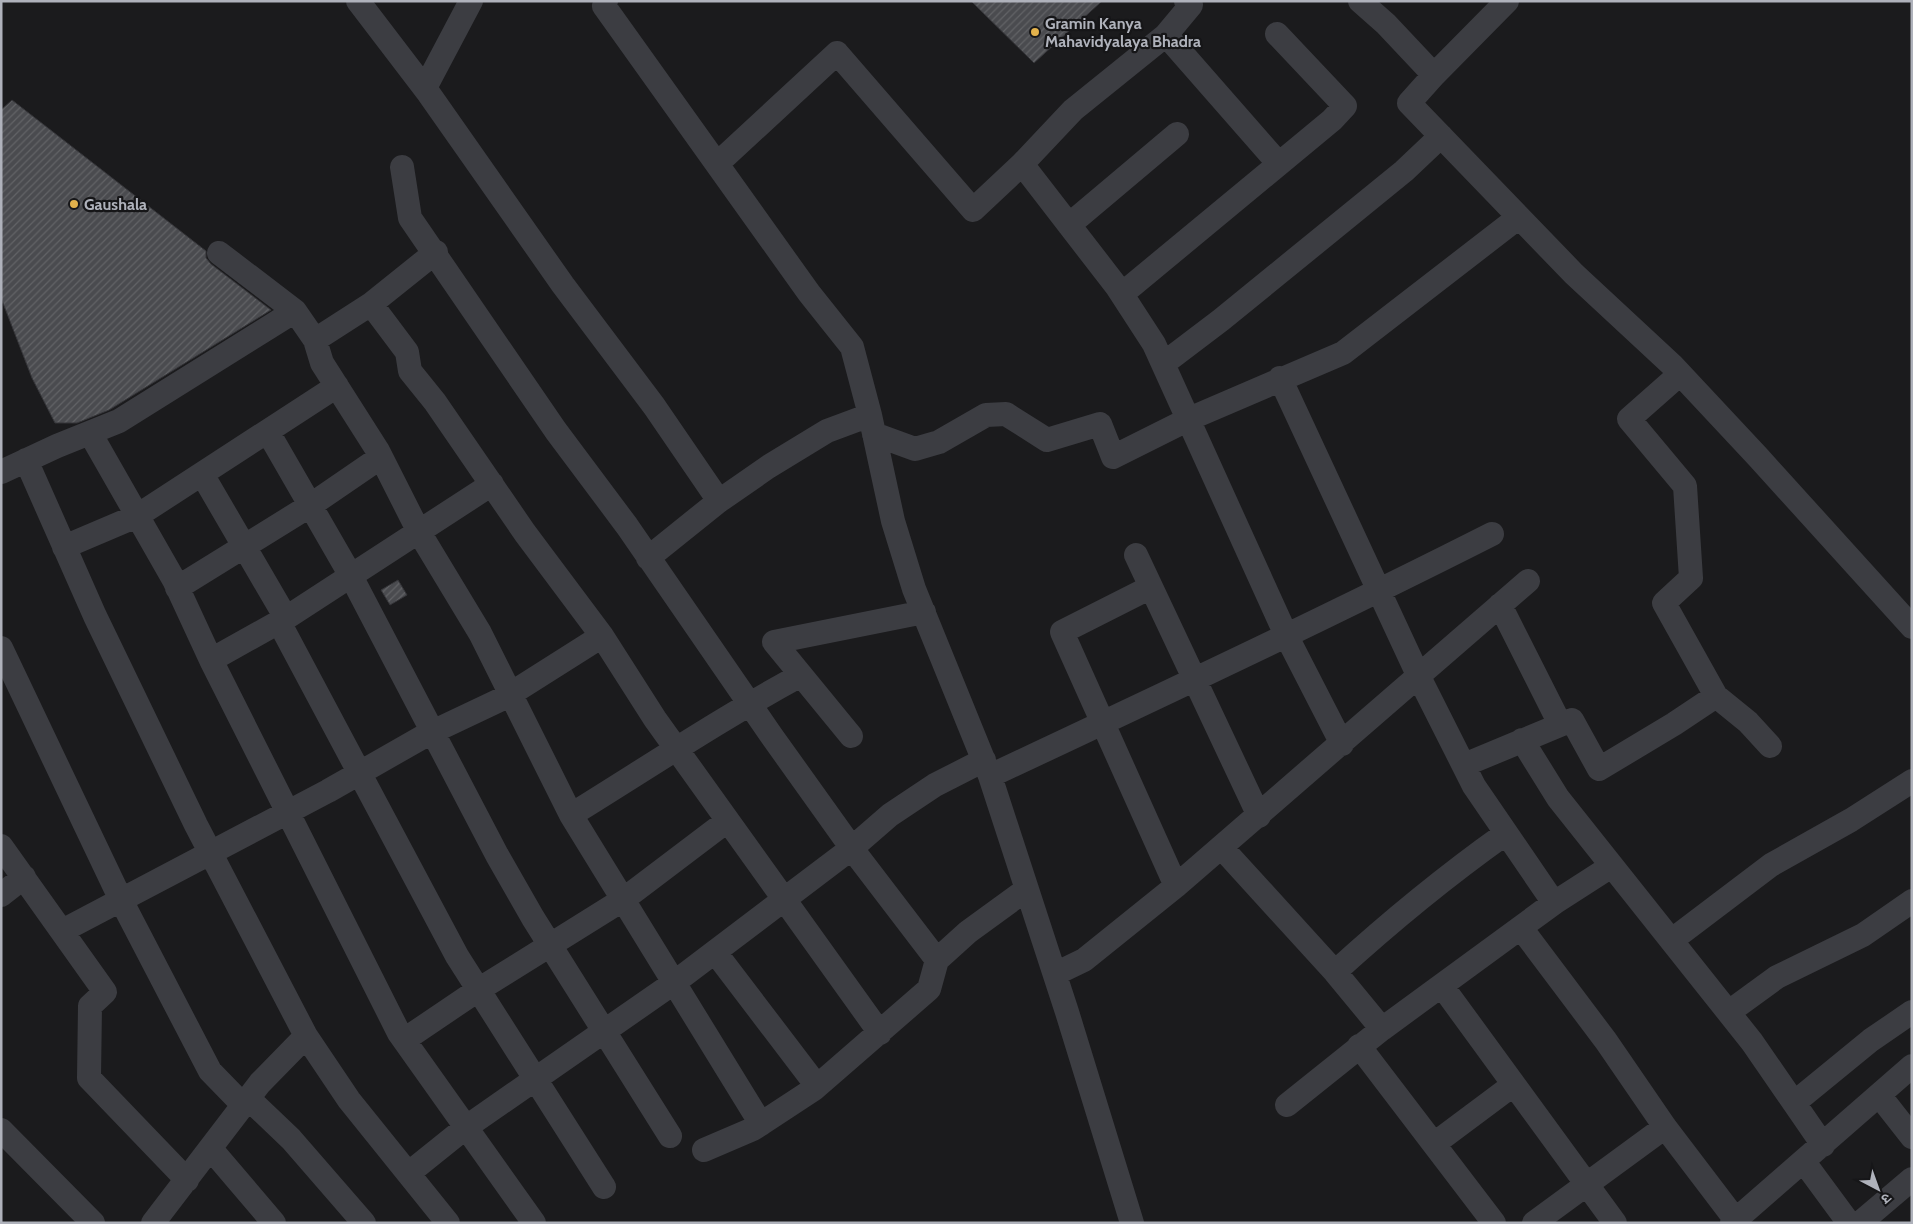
<svg xmlns="http://www.w3.org/2000/svg" width="1913" height="1224" font-family="Cabin,'Noto Sans Devanagari',sans-serif">
<style>
.building{fill:url(#building-hatch);stroke:#353539}
.lines{fill:none;stroke-linecap:round;stroke-linejoin:round}
.minor{stroke:#3c3d42;stroke-width:24}
.poi-dot{fill:#e3b24c;stroke:#161618;stroke-width:2}
.labels{text-anchor:middle;dominant-baseline:central;stroke-width:4.5;stroke-linejoin:round;paint-order:stroke}
.poi-label{font-size:16px;font-weight:bold;fill:#afb2bb;stroke:#161618;text-anchor:start}
</style>
<defs>
<pattern id="building-hatch" width="6" height="6" patternUnits="userSpaceOnUse" patternTransform="scale(1.25)"><rect width="6" height="6" fill="#4a4b4f"/><path d="M-1 1l2-2M0 6l6-6M5 7l2-2" fill="none" stroke="#626366"/></pattern>
</defs>
<rect width="100%" height="100%" fill="#1b1b1d"/>
<path class="building" d="M 971,1 L 1102,1 L 1034,63 Z
M 12,100 L 206,251 L 206,258 L 211,264 L 271,310 L 109,410 L 77,423 L 55,423 L 32,378 L 1,298 L 1,110 Z
M 398,580 L 407,595 L 390,605 L 381,590 Z"/>
<g class="lines">
<path class="minor" d="M 358,1 L 429,94 L 563,285 L 654,406 L 719,501
M 606,1 L 604,6 L 809,293 L 852,347 L 870,415 L 893,521 L 914,589 L 990,776 L 1067,1012 L 1132,1223
M 1360,1 L 1386,24 L 1434,75 L 1409,103 L 1574,274 L 1672,365 L 1758,457 L 1912,627
M 1166,35 L 1279,164
M 1434,75 L 1507,1
M 425,88 L 471,1
M 717,164 L 837,53 L 973,210 L 1022,164 L 1073,110 L 1166,35 L 1191,5 L 1186,1
M 1022,164 L 1117,287 L 1154,344 L 1286,635 L 1342,744
M 402,167 L 410,218 L 556,431 L 627,526 L 771,735 L 856,854 L 937,960
M 1069,225 L 1177,134
M 219,253 L 295,311 L 315,340 L 322,363 L 378,451 L 419,532 L 480,633 L 571,815 L 761,1124
M 1122,294 L 1332,120 L 1345,106 L 1277,34
M 371,304 L 407,352 L 410,371 L 435,402 L 525,533 L 602,636 L 655,719 L 880,1033
M 315,340 L 371,304 L 436,252
M 1163,364 L 1221,320 L 1404,171 L 1441,136
M 1680,374 L 1629,419 L 1685,486 L 1691,578 L 1664,603 L 1716,696
M 1280,378 L 1419,677 L 1474,786 L 1554,903
M 268,432 L 351,576 L 497,855 L 533,918 L 670,1136
M 90,433 L 174,580 L 211,660 L 399,1033 L 534,1223
M 874,434 L 915,449 L 939,442 L 986,415 L 1006,414 L 1047,440 L 1100,424 L 1113,457 L 1189,419 L 1343,353 L 1519,217
M 26,460 L 95,616 L 196,825 L 306,1036 L 349,1100 L 448,1223
M 1,472 L 57,446 L 119,421 L 295,311
M 202,474 L 286,618
M 64,547 L 137,516 L 337,386
M 1136,555 L 1259,816
M 648,558 L 719,501 L 768,467 L 827,431 L 870,415
M 1151,587 L 1062,632 L 1176,886
M 177,588 L 311,505 L 381,457
M 1500,605 L 1560,724
M 279,622 L 457,956 L 604,1187
M 1,648 L 121,900 L 210,1071 L 244,1106
M 211,660 L 286,618 L 492,484
M 851,736 L 774,642 L 924,612
M 1522,740 L 1558,798 L 1752,1042 L 1823,1145
M 1464,765 L 1572,720 L 1599,769 L 1674,724 L 1716,696 L 1748,722 L 1770,746
M 990,776 C 1158,697 1326,618 1492,534
M 571,815 C 647,768 722,718 801,675
M 1,846 L 105,992 L 90,1006 L 89,1078 L 187,1180
M 1222,848 L 1335,972 L 1382,1029
M 1,895 L 24,877
M 1521,928 L 1606,1041 L 1665,1127 L 1738,1223
M 62,931 L 328,791 L 428,734 L 504,698 L 602,636
M 1672,940 L 1771,865 L 1851,820 L 1912,781
M 715,952 L 817,1086
M 1335,972 C 1391,921 1443,878 1505,834
M 1055,974 L 1084,960 L 1176,886 L 1528,581
M 1442,986 L 1615,1223
M 1729,1012 L 1777,977 L 1863,935 L 1912,901
M 404,1040 L 478,990 L 624,899 L 727,821
M 1359,1046 L 1494,1223
M 1879,1095 L 1912,1137
M 249,1099 L 291,1139 L 364,1223
M 1794,1103 L 1871,1040 L 1912,1012
M 1287,1105 L 1382,1029 L 1554,903 L 1610,867
M 1,1130 L 93,1223
M 1434,1144 L 1513,1085
M 211,1149 L 274,1223
M 704,1150 L 753,1129 L 814,1089 L 929,989 L 937,960 L 968,932 L 1027,889
M 1804,1162 L 1849,1223
M 409,1173 L 465,1128 L 675,982 L 852,848 L 890,815 L 935,785 L 984,760
M 153,1223 L 260,1083 L 306,1036
M 1534,1223 L 1665,1127
M 1732,1223 L 1912,1066
M 1860,1223 L 1912,1179"/>
</g>
<g class="poi-dot">
<circle cx="1035" cy="32" r="5"/>
<circle cx="74" cy="204" r="5"/>
</g>
<g class="labels">
<g class="poi-label">
<text x="1045" y="23">Gramin Kanya<tspan x="1045" dy="18">Mahavidyalaya Bhadra</tspan></text>
<text x="84" y="204">Gaushala</text>
</g>
</g>
<rect width="1913" height="1224" fill="none" stroke="#afb2bb" stroke-width="5"/>
<g transform="translate(1878 1189) rotate(139)" stroke="#161618" stroke-width="4" paint-order="stroke">
<path d="M0-4L9 19L0 12L-9 19Z" fill="#afb2bb"/>
<text y="-8" font-size="14" font-weight="bold" text-anchor="middle" fill="#afb2bb">उ</text>
</g>
</svg>
